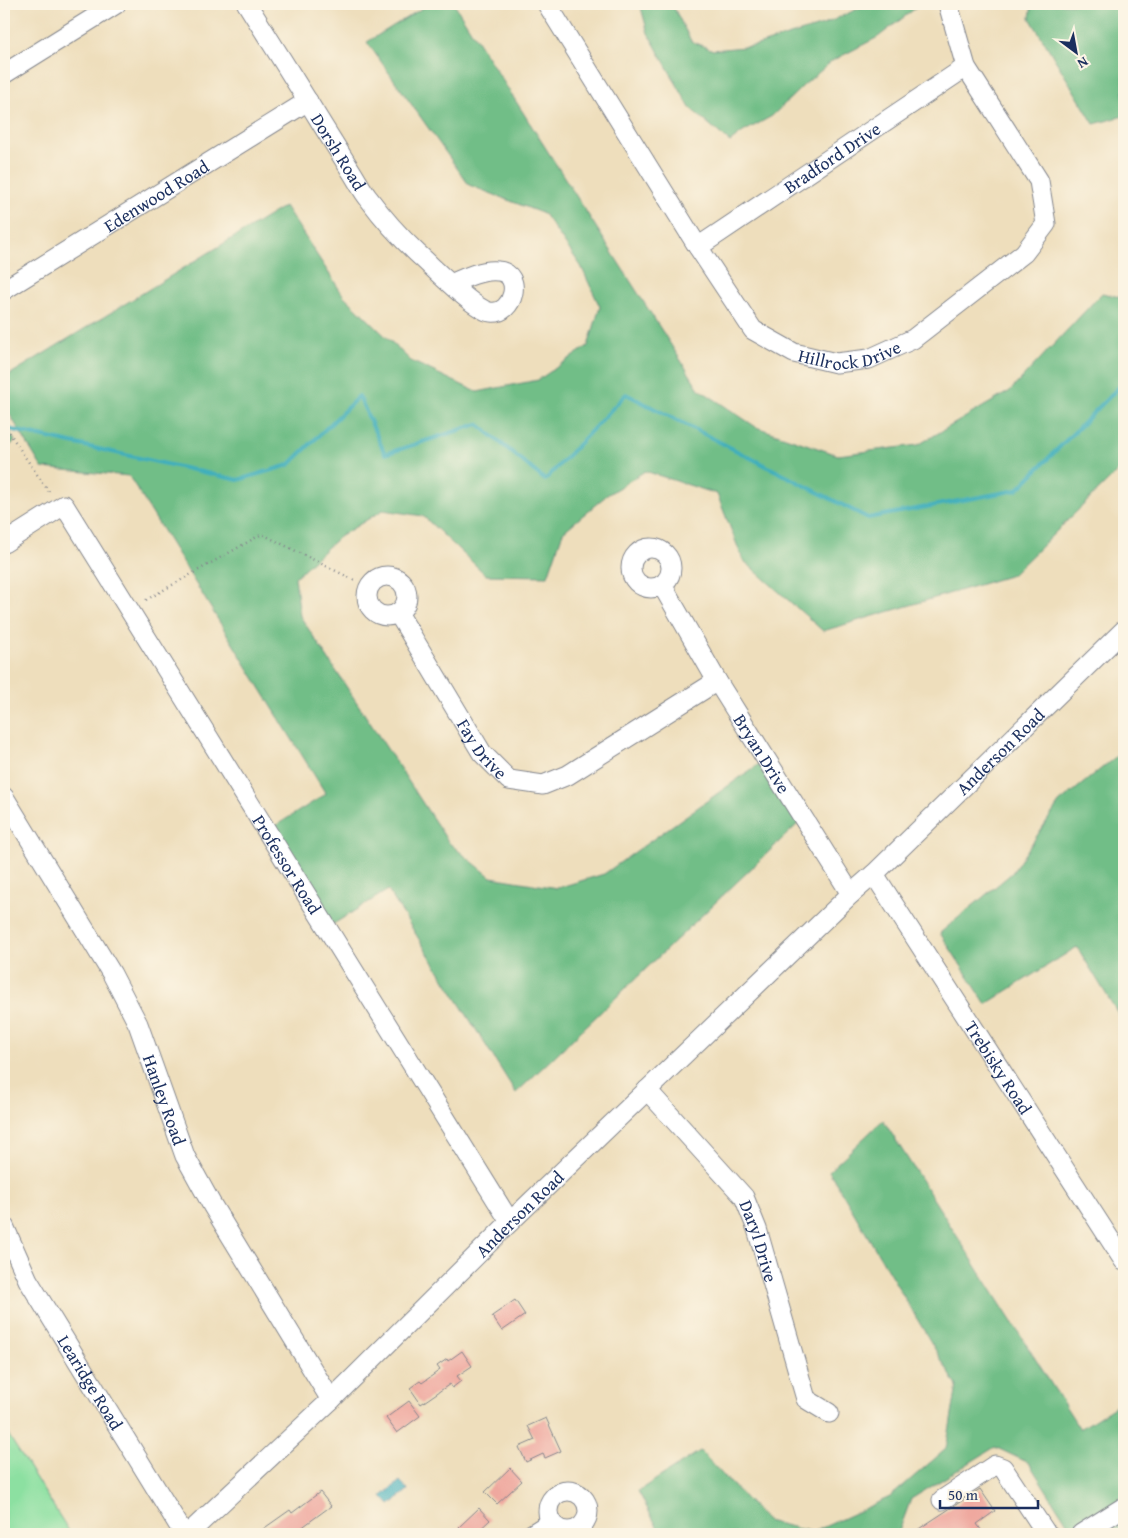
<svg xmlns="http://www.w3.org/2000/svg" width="1128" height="1538" font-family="'Gentium Book Plus',serif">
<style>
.green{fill:#8ce0a1;stroke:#548880}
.forest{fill:#71be87;stroke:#467672}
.water{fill:#41afbc;stroke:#2e6f8d}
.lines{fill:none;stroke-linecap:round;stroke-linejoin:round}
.stream{stroke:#41afbc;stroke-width:4}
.building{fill:#efa89f}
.minor-casing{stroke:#84868d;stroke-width:21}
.path{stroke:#84868d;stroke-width:2.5;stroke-dasharray:1 4;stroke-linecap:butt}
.minor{stroke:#fff;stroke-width:19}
.labels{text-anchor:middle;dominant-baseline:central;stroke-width:5;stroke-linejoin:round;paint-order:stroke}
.street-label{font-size:18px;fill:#1b2f5e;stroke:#fcf5e5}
</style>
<rect width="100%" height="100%" fill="#fcf5e5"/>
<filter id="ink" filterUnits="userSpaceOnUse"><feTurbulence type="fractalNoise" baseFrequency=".02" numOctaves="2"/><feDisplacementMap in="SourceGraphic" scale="10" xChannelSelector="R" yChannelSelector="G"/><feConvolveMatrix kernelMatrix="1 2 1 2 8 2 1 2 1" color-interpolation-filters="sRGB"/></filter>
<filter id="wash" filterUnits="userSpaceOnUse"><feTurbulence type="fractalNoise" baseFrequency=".0096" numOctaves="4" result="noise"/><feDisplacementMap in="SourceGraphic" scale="20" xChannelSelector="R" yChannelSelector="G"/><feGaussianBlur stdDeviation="1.12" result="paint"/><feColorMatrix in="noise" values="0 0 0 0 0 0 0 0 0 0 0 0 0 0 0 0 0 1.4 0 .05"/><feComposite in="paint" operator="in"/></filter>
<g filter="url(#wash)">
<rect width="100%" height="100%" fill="#eedebc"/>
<path class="green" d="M 4,1428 L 71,1534 L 4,1534 Z"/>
<path class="forest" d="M 429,4 L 454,4 L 699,389 L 756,427 L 838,455 L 918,445 L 1010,391 L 1102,293 L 1124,298 L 1124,465 L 1012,575 L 823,631 L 743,560 L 717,494 L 645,471 L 607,495 L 563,532 L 548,576 L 486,575 L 423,516 L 383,510 L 339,537 L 295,577 L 300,616 L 449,843 L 491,877 L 557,888 L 604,874 L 766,759 L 804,818 L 516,1093 L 388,890 L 327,928 L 267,831 L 326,794 L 129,476 L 42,468 L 4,405 L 4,378 L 285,206 L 343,295 L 411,361 L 477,392 L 538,380 L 588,346 L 600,307 L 581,266 L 544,214 L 469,185 L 367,42 Z
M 640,4 L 672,4 L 691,41 L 713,50 L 754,46 L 823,25 L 868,4 L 921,4 L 878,37 L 832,61 L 804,85 L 772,116 L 743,132 L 730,142 L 690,108 L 648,33 Z
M 1032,4 L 1124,4 L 1124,116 L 1094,124 L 1030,18 Z
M 4,424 L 15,441 L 4,451 Z
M 1124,750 L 1124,1023 L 1077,947 L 986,1004 L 940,933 L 1012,873 L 1059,803 Z
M 883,1120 L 1080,1429 L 1124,1401 L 1124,1534 L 1074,1534 L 1029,1463 L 995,1447 L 911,1499 L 898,1534 L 661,1534 L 638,1491 L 700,1451 L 767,1521 L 813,1532 L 890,1497 L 946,1449 L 957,1386 L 829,1171 Z"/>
<path class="water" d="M 400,1481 L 408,1490 L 390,1505 L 382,1496 Z"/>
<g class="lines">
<path class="stream" d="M 4,428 L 238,480 L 289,465 L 359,396 L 385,454 L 478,424 L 545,480 L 626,394 L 868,518 L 1017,490 L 1124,382"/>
</g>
<g id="blocks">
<path class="building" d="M 515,1300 L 525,1315 L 502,1331 L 492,1316 Z
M 462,1351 L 472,1366 L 457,1376 L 461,1381 L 452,1388 L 450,1384 L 421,1404 L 410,1388 L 420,1381 L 422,1383 L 440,1370 L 437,1366 L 447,1359 L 448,1361 Z
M 409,1401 L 420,1416 L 397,1433 L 386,1418 Z
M 546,1418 L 561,1451 L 545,1458 L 543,1454 L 526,1462 L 519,1447 L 535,1440 L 528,1426 Z
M 510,1468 L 522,1481 L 497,1504 L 485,1492 Z
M 980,1489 L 995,1511 L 977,1524 L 984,1534 L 911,1534 Z
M 320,1492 L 331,1506 L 293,1534 L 256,1534 L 290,1510 L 292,1513 Z
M 479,1508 L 490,1520 L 475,1534 L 465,1534 L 459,1527 Z"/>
</g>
</g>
<g filter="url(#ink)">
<use href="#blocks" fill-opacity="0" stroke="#84868d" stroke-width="1"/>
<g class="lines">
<g class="minor-casing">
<g id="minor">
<path id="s1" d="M 247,4 C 272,44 298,85 323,126 C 333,142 343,158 353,174 C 358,182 363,192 369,199 C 383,218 400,237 417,253 C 432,266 473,309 490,312 C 514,316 524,273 498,271 C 483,269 464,278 451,284"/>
<path id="s2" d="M 547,4 L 698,247 L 753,330 L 794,353 L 836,363 L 869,359 L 913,339 L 1024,253 L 1046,224 L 1039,181 L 966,67 L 948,4"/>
<path d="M 4,74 L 116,4"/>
<path id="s3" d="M 698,247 L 966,67"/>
<path id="s4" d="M 4,290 L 308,101"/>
<path id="s5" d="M 4,543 L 64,505 L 510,1222"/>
<circle cx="651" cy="568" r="20"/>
<circle cx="387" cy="596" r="20"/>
<path id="s6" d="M 662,585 L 717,681 L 851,894"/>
<path id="s7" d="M 398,613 L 482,753 L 509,780 L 543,785 L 568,775 L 717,681"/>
<path id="s8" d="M 4,797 L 112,974 L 138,1024 L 185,1156 L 212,1205 L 331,1400"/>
<path id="s9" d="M 874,874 L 1124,1261"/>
<path id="s10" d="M 647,1090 L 744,1197 L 757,1229 L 806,1399 L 829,1413"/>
<path id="s11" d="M 4,1226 L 28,1280 L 184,1534"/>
<circle cx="568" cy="1511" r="20"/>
<path d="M 942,1500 L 995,1465 L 1003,1468 L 1046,1533 L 1048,1534"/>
<path id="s12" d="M 188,1534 L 331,1400 L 510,1222 L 851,894 L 874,874 L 1124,630"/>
<path d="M 532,1534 L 551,1522"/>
<path d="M 1081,1534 L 1124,1507"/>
</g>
</g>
<path class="path" d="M 4,424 L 25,457 L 50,493
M 146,600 L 262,534 L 354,580"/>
<use href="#minor" class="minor"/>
</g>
</g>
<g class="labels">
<g class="street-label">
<text stroke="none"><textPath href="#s1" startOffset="174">Dorsh Road</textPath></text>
<text stroke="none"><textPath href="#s3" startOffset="161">Bradford Drive</textPath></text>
<text stroke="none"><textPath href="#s4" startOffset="179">Edenwood Road</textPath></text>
<text stroke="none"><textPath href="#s2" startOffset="490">Hillrock Drive</textPath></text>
<text stroke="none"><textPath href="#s7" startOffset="160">Fay Drive</textPath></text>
<text stroke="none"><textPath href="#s12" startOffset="1128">Anderson Road</textPath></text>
<text stroke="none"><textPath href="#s6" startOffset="196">Bryan Drive</textPath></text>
<text stroke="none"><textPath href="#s5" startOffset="494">Professor Road</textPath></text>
<text stroke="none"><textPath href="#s9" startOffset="230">Trebisky Road</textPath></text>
<text stroke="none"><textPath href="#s8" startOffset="344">Hanley Road</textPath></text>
<text stroke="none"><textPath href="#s12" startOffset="461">Anderson Road</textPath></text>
<text stroke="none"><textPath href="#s10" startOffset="191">Daryl Drive</textPath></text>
<text stroke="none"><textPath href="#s11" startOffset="179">Learidge Road</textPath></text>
</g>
</g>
<rect width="1128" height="1538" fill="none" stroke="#fcf5e5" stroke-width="20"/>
<g transform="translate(1076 52) rotate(148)" stroke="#fcf5e5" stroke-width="4" paint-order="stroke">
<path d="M0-4L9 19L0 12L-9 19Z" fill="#1b2f5e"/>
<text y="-8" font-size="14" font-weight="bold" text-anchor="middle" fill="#1b2f5e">N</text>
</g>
<path d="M940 1500v8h98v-8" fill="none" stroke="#1b2f5e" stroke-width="2.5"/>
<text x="948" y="1500" font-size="15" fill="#1b2f5e" stroke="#fcf5e5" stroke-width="4" paint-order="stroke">50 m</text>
</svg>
